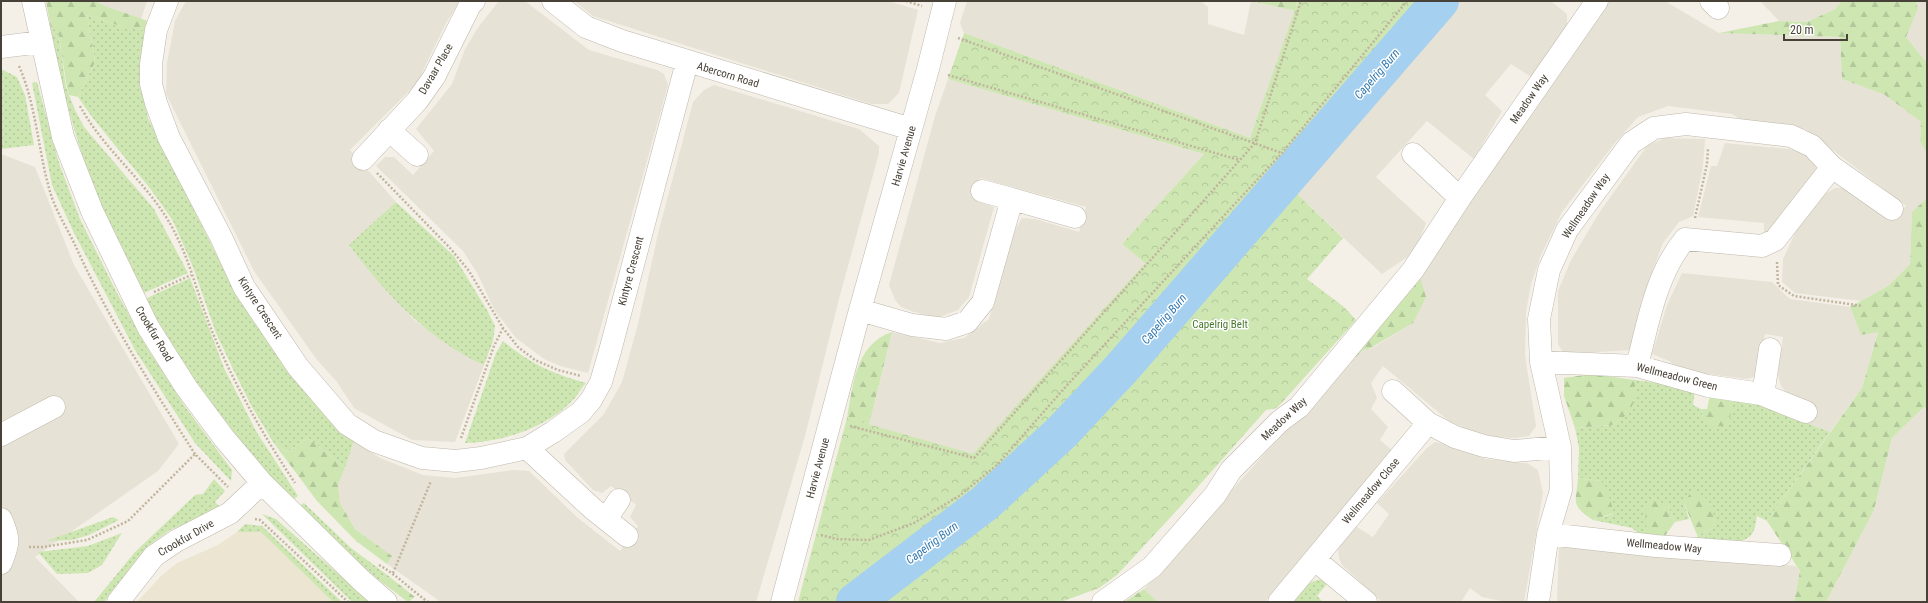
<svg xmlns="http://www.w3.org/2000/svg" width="1928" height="603" font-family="'Roboto Condensed',sans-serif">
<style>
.residential{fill:#e7e2d6}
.education{fill:#ece5d2}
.grass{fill:url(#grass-dots)}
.forest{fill:url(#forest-firs)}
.park{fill:url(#park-crowns)}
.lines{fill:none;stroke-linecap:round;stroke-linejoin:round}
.river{stroke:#a6d0ef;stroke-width:38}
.minor-casing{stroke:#bfb8ab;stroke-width:23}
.path{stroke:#c0b49c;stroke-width:2.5;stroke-dasharray:2 2;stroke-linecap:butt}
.minor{stroke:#fff;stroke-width:22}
.labels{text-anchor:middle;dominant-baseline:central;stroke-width:3;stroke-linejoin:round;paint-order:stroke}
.street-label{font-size:11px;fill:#474137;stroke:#fff}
.park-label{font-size:11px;fill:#47772b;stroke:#fff}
.water-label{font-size:12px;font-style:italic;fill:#3279b0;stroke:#fff}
</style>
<defs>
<pattern id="grass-dots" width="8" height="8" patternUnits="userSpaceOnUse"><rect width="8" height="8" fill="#cee7b2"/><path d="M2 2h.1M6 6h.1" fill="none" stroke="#b2c79a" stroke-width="1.8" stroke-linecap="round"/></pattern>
<pattern id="forest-firs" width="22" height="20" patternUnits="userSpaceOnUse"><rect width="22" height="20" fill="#cee7b2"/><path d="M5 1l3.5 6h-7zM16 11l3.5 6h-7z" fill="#b2c79a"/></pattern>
<pattern id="park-crowns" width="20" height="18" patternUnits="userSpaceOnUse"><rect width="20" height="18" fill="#cee7b2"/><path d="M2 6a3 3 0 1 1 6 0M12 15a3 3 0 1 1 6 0" fill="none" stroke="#b2c79a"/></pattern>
</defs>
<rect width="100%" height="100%" fill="#f4f0e8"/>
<path class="residential" d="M 95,1 L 147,1 L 141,19 L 108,7 Z
M 186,1 L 460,1 L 446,23 L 417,83 L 350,150 L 396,202 L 349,246 L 413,319 L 447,344 L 484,365 L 455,442 L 412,440 L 354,408 L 337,382 L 317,360 L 254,271 L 166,94 L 167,63 L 175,21 Z
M 499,1 L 525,1 L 589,50 L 657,70 L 664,74 L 668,85 L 588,373 L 560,366 L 544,359 L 516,338 L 495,311 L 477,273 L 463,251 L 376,166 L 385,157 L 394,157 L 413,175 L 434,151 L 416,129 L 452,84 L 465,49 L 479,26 Z
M 574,1 L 888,1 L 918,10 L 899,93 L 888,104 L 871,104 L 593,16 Z
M 967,1 L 1201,1 L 1208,7 L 1208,24 L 1244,35 L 1251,1 L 1295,11 L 1250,138 L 964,33 L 960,23 Z
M 1454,1 L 1551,1 L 1567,14 L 1567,26 L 1531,77 L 1511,64 L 1485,95 L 1502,111 L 1474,159 L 1427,121 L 1376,177 L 1426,223 L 1415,252 L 1382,274 L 1293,190 L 1349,118 Z
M 1609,1 L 1665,1 L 1719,33 L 1840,37 L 1842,79 L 1885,95 L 1921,122 L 1920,139 L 1927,151 L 1927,198 L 1912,212 L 1910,264 L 1888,286 L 1861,301 L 1795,293 L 1782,282 L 1783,259 L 1802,218 L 1825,194 L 1835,188 L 1847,188 L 1893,220 L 1906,206 L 1805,129 L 1745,122 L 1732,114 L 1668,106 L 1638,117 L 1614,144 L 1562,212 L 1541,255 L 1531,284 L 1526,312 L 1525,355 L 1536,426 L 1529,436 L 1515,438 L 1481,436 L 1449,421 L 1383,366 L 1371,383 L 1377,398 L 1371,409 L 1388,427 L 1380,440 L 1393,451 L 1265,602 L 1158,602 L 1144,589 L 1265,453 L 1364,349 L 1367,350 L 1377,345 L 1413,323 L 1420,277 L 1437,248 Z
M 1756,1 L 1842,1 L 1835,9 L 1807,22 L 1779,21 L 1761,2 Z
M 1916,1 L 1927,1 L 1927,63 L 1906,37 L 1918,9 Z
M 948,79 L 1204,154 L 1122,244 L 1145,263 L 973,455 L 869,425 L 892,332 L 940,343 L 964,338 L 989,319 L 1015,230 L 1022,218 L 1035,219 L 1079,232 L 1086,207 L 980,178 L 975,200 L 994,207 L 969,297 L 958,310 L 937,318 L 914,312 L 901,307 L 895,300 L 889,285 L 935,116 Z
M 714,85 L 859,129 L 879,146 L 879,153 L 839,299 L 805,436 L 756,602 L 441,602 L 387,564 L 391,556 L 355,529 L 340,503 L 338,485 L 345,468 L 354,441 L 380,458 L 423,475 L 455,478 L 513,470 L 529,471 L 578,518 L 620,551 L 638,526 L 630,517 L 636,505 L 611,486 L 602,493 L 593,490 L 565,460 L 564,454 L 604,414 L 622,382 L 638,324 L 659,230 L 693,102 L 704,90 Z
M 1665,138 L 1705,139 L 1703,167 L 1693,216 L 1679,222 L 1663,243 L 1647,286 L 1637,340 L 1631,350 L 1564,354 L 1558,344 L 1558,291 L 1571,260 L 1599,213 L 1647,146 Z
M 1725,143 L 1789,149 L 1803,153 L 1815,164 L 1817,173 L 1764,239 L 1764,223 L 1698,217 L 1711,166 L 1717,166 Z
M 1,154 L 35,167 L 74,265 L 179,444 L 158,471 L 35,557 L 79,602 L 1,602 Z
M 1682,273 L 1772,282 L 1790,299 L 1850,307 L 1861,335 L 1878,331 L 1862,388 L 1830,432 L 1806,423 L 1813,406 L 1788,394 L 1781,386 L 1778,375 L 1779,363 L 1783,337 L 1765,334 L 1758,370 L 1754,377 L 1745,379 L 1687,371 L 1679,369 L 1669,361 L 1652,354 L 1667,305 Z
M 1924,407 L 1927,409 L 1927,602 L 1826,602 L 1874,510 L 1892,438 Z
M 1435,442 L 1453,446 L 1486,459 L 1527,463 L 1538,470 L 1543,493 L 1524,602 L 1501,601 L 1482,597 L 1470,588 L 1461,602 L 1382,602 L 1342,565 L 1339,558 L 1338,548 L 1355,526 L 1373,537 L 1389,514 L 1377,503 L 1427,448 Z
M 1559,545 L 1796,566 L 1800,571 L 1794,602 L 1557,602 Z"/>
<path class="education" d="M 237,532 L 261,532 L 333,602 L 137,602 L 162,575 L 177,563 L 218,545 Z"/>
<path class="grass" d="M 87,15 L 123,27 L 138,27 L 145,32 C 140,63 141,87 148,118 L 227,276 L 354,441 L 345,468 L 308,438 L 287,452 L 273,442 L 252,407 L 233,369 L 216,333 L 193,267 L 173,221 L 152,191 L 92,117 L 78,97 L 95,62 Z
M 51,29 L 58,29 L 66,87 L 75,110 L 84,127 L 154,209 L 188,273 L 144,293 C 133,277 125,259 117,241 C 85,174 64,103 51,29 Z
M 1,69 L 17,77 L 25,95 L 34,145 L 1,149 Z
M 37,82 L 59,163 L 80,219 L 116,291 L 146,346 L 186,408 L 232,470 L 231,481 L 195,443 L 135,350 L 73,231 L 52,185 L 32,83 Z
M 396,202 L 454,256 L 487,310 L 495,326 L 493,341 L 484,365 C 428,340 385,293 349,245 Z
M 190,278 L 224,368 L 256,431 L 298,496 L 294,499 L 287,494 C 276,481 263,469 252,456 C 211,408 177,353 145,299 Z
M 503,341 C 531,364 551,373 586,383 C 581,388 578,395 573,400 C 547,428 502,442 465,443 L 496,353 Z
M 1635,380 L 1695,388 L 1693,405 L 1701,409 L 1703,418 L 1735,396 L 1830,432 L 1767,521 L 1757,516 C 1756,522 1755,530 1752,534 C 1740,549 1713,540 1698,538 L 1697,535 L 1708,531 L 1715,523 L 1710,503 L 1684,503 L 1689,519 L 1675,522 L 1668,506 L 1647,535 L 1640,535 L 1632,528 L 1593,520 L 1613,514 L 1601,481 L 1578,478 L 1579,448 L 1575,428 L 1612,425 L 1627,414 L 1635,400 Z
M 214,479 L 225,491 L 215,502 L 219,506 L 200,518 L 170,530 L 148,546 L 104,602 L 94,602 L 135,552 L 195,495 L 203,494 Z
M 304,503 L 351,548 L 386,574 L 380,581 L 332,539 L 299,506 Z
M 262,514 L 276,519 L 370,602 L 352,602 Z
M 113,517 L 119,520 L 89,535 L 72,540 L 46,541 Z
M 245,524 L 262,526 L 342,602 L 333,602 L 261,532 L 237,532 Z
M 122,533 L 102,565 L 88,573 L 57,574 L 38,552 L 88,546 Z
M 1323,579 L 1327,584 L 1317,596 L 1323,602 L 1294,602 C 1301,589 1307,581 1323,579 Z"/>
<path class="forest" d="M 46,1 L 95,1 L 108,7 L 148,21 L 145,32 L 138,27 L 123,27 L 87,15 L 95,62 L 78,97 L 69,95 L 67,88 L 58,30 L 51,29 Z
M 1252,1 L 1297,2 L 1295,11 Z
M 1842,1 L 1916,1 L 1918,9 L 1906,37 L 1927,63 L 1927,153 L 1920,141 L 1921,122 L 1885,95 L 1842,79 L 1840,37 L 1719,33 L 1779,21 L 1807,22 L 1835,9 Z
M 1927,198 L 1927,409 L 1924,407 L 1892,438 L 1874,510 L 1826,602 L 1794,602 L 1800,571 L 1767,521 L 1862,388 L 1878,332 L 1861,335 L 1850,307 L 1888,286 L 1910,264 L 1912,212 Z
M 1420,277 L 1426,297 L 1413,323 L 1367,350 L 1364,349 L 1350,363 Z
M 892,332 L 869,425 L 847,418 C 853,386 855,344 892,332 Z
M 1591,374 L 1635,380 L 1635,400 L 1628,414 L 1612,425 L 1575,428 L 1564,396 L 1564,378 Z
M 1710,395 L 1735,396 L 1728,425 L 1714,427 L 1703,418 L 1701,409 L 1707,409 Z
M 308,438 L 345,468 L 338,485 L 340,503 L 355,529 L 392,556 L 387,564 L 356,541 L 317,501 L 273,442 L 287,452 Z
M 1578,478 L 1601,481 L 1607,489 L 1614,513 L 1593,520 C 1570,505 1576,503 1578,478 Z
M 1691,492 C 1711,496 1712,505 1715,523 L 1708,531 L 1697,535 L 1684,503 Z
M 1656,500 L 1668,506 L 1675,522 L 1662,540 L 1647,535 L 1645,507 Z
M 386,574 L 415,597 L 408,602 L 380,581 Z
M 1144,589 L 1158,602 L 1124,602 Z"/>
<path class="park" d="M 1298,1 L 1454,1 L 1349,118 L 1293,190 L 1343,238 L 1307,279 L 1344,307 L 1356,320 L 1277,408 L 1266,410 L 1180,507 L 1117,575 L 1099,588 L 1061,602 L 798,602 L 847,418 L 973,454 L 1145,263 L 1122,244 L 1204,154 L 948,79 L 964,33 L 1250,138 Z"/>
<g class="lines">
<path class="river" d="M 855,602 L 985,503 L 1061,433 L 1122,368 L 1440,1"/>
<g class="minor-casing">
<path id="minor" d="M 33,1 L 63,137 L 92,211 L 148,327 L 186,387 L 224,438 L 262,483 L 361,580 L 386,602
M 167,1 L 156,30 L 151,64 L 151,84 L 156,103 L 169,138 L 221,237 L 244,287 L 298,367 L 347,424 L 374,441 L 422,458 L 456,461 L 481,458 L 527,448 L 553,432 L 581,412 L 591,400 L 601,382 L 610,351 L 687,62
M 553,1 L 586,27 L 622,41 L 911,129
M 1711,1 L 1718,8
M 1,47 L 41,42
M 389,130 L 417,155
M 1413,154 L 1460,198
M 363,159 L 417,101 L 434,77 L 470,5 L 474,1
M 1012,199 L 1075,217
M 860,310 L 912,325 L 946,329 L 967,322 L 983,302 L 1012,199 L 982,191
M 1541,362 L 1637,366 L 1708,386 L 1761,394 L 1806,412
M 1637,366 C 1648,323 1656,274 1685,239 L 1762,246 L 1775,240 L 1832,167
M 1393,391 L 1428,423 L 1455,437 L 1484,446 L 1514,451 L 1560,447
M 1763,395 L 1770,349
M 1,435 L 54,407
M 527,448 L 593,509 L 627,536
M 1,519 C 10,539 9,544 1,563
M 606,519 L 619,500
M 1548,534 L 1656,546 L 1780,555
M 1315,560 L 1366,602
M 118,602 L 154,556 L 176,541 L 230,513 L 262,483
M 782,602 L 860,310 L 928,69 L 945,1
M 1103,602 L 1152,567 L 1215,495 L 1231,470 L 1280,421 L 1299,407 L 1413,270 L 1460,198 L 1597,1
M 1279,602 L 1428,423
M 1538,602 L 1548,534 L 1561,490 L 1560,447 L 1541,362 L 1539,319 L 1549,270 L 1567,230 L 1631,143 L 1654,128 L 1686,124 L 1791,136 L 1812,146 L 1832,167 L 1892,209"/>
</g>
<path class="path" d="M 906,1 L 922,6
M 958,38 L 1282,153
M 19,66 C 37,107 38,153 51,195 C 57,213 68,230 76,247 C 109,320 152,387 195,454
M 948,75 L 1239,160
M 80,106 C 106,154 154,187 177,237 C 192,267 199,300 212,331 C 234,384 263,435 295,483
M 377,173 L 450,248 L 469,271 L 503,328 L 518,347 L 535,360 L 558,370 L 581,376
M 1695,218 L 1707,164 L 1708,148
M 1777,262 L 1778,285 L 1794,296 L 1863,306
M 154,292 L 191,275
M 850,426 L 974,458 L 1255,143 L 1301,1
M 461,438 L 494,346 L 503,328
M 255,519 L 260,520 L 348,602
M 821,535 L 836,539 L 869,540 L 914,523 L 959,496 L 997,465 L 1069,383 L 1282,153 L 1407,1
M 29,547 L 43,547 L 87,540 L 128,521 L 195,454 L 228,487
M 379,565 C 397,575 411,590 428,602
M 393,573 L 431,481"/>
<use href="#minor" class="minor"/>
</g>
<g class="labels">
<g class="street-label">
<text transform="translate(436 69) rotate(-60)">Davaar Place</text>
<text transform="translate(728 75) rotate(17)">Abercorn Road</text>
<text transform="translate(1529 99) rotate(-55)">Meadow Way</text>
<text transform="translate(904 156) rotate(-74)">Harvie Avenue</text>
<text transform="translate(1586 206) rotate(-56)">Wellmeadow Way</text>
<text transform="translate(631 271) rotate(-75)">Kintyre Crescent</text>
<text transform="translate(260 308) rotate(57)">Kintyre Crescent</text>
<text transform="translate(154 334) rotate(59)">Crookfur Road</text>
<text transform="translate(1677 377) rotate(14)">Wellmeadow Green</text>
<text transform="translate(1284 419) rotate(-43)">Meadow Way</text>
<text transform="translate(818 468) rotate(-75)">Harvie Avenue</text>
<text transform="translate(1371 491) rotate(-50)">Wellmeadow Close</text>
<text transform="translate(186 538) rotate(-30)">Crookfur Drive</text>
<text transform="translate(1664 546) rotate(5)">Wellmeadow Way</text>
</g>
<g class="park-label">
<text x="1220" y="324">Capelrig Belt</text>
</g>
<g class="water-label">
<text transform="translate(1377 74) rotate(-49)">Capelrig Burn</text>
<text transform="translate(1164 319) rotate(-49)">Capelrig Burn</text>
<text transform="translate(932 543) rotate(-37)">Capelrig Burn</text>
</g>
</g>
<rect width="1928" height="603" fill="none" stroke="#474137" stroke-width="4"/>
<path d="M1784 34v6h63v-6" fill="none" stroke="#474137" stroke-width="2"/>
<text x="1790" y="34" font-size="12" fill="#474137" stroke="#ffffff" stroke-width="3" paint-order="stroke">20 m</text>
</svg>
